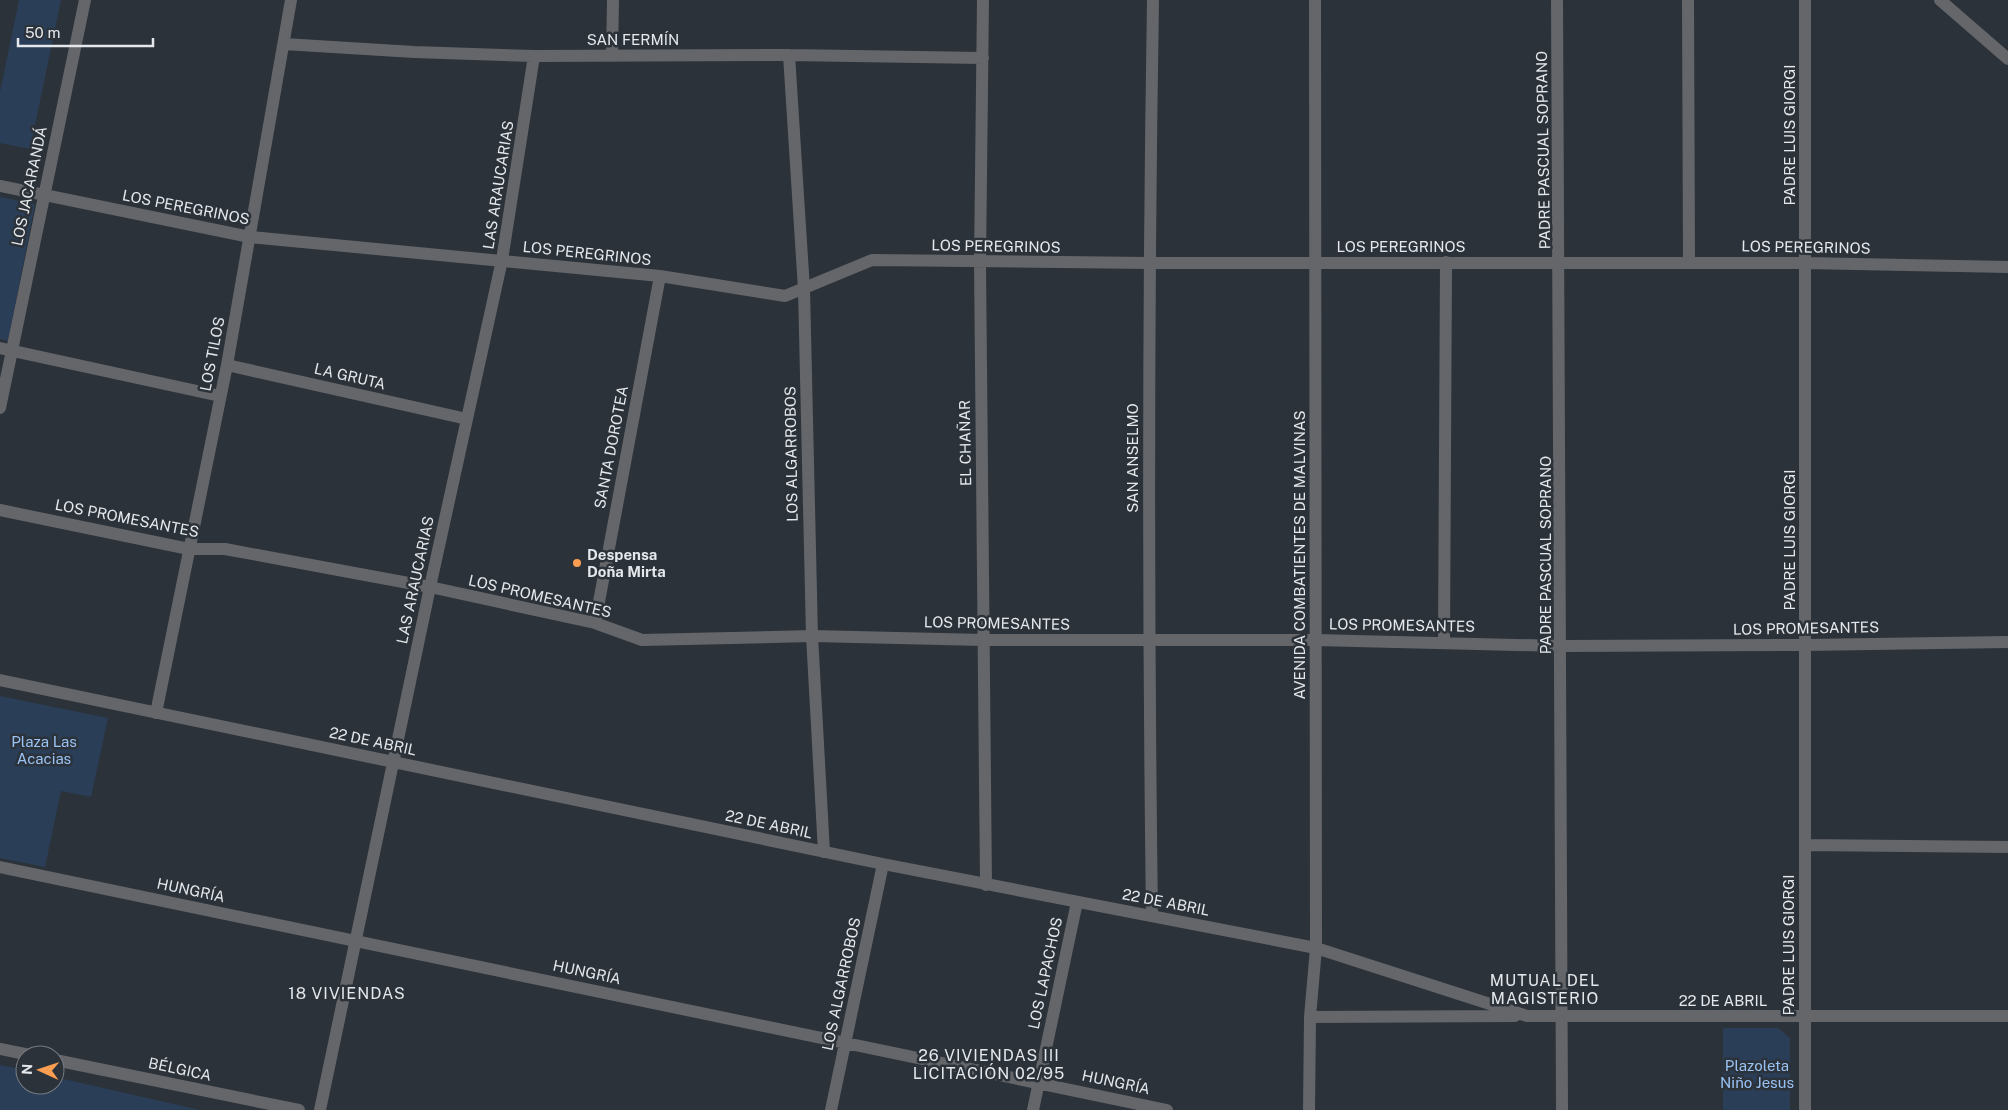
<svg xmlns="http://www.w3.org/2000/svg" width="2008" height="1110" font-family="'Public Sans',sans-serif">
<style>
.green{fill:#2a3e57}
.lines{fill:none;stroke-linecap:round;stroke-linejoin:round}
.minor{stroke:#64666a;stroke-width:12}
.poi-dot{fill:#fc9e52;stroke:#2c3239;stroke-width:2}
.labels{text-anchor:middle;dominant-baseline:central;stroke-width:5;stroke-linejoin:round;paint-order:stroke}
.street-label{font-size:15px;fill:#e4e8ec;stroke:#2c3239}
.poi-label{font-size:15px;font-weight:bold;fill:#e4e8ec;stroke:#2c3239;text-anchor:start}
.park-label{font-size:15px;fill:#9ac3f5;stroke:#2c3239}
.neighbourhood-label{font-size:16px;letter-spacing:1px;fill:#e4e8ec;stroke:#2c3239}
</style>
<rect width="100%" height="100%" fill="#2c3239"/>
<path class="green" d="M 19,0 L 61,0 L 30,149 L 0,143 L 0,92 Z
M 0,197 L 35,204 L 8,341 L 0,339 Z
M 0,696 L 108,718 L 91,797 L 61,791 L 45,867 L 0,858 Z
M 1723,1028 L 1778,1028 L 1790,1038 L 1790,1110 L 1723,1110 Z
M 0,1065 L 25,1070 L 25,1085 L 55,1085 L 55,1077 L 200,1110 L 0,1110 Z"/>
<g class="lines">
<path class="minor" d="M 983,0 L 980,263 L 986,885
M 1557,0 L 1562,1110
M 1688,0 L 1689,263
M 1940,0 L 2008,59
M 284,44 L 414,52 L 534,56 L 789,55 L 983,58
M 612,55 L 613,0
M 789,55 L 804,289 L 812,636 L 824,852
M 0,186 L 250,237 L 660,276 L 785,296 L 872,260 L 1148,263 L 1805,263 L 2008,267
M 0,348 L 220,396
M 227,365 L 467,419
M 0,408 L 85,0
M 0,510 L 189,549 L 225,549 L 430,587 L 595,623 L 642,640 L 812,636 L 983,640 L 1316,640 L 1561,646 L 1805,645 L 2008,642
M 595,623 L 660,276
M 1444,642 L 1446,262
M 0,680 L 883,864 L 1316,948 L 1527,1016 L 2008,1016
M 156,713 L 227,365 L 291,0
M 1805,845 L 2008,847
M 0,867 L 1167,1110
M 1152,916 C 1148,610 1148,305 1153,0
M 1310,1017 L 1515,1016
M 0,1049 L 30,1055
M 55,1060 L 299,1110
M 320,1110 L 430,587 L 502,260 L 534,56
M 831,1110 L 883,864
M 1033,1110 L 1077,902
M 1309,1110 L 1310,1017 L 1316,948 L 1315,0
M 1805,1110 L 1805,0"/>
</g>
<circle class="poi-dot" cx="577" cy="563" r="5"/>
<g class="labels">
<g class="street-label">
<text x="633" y="39">SAN FERMÍN</text>
<text transform="translate(1789 135) rotate(-90)">PADRE LUIS GIORGI</text>
<text transform="translate(1543 150) rotate(-91)">PADRE PASCUAL SOPRANO</text>
<text transform="translate(498 185) rotate(-81)">LAS ARAUCARIAS</text>
<text transform="translate(29 186) rotate(-78)">LOS JACARANDÁ</text>
<text transform="translate(186 207) rotate(11)">LOS PEREGRINOS</text>
<text transform="translate(996 246) rotate(1)">LOS PEREGRINOS</text>
<text x="1401" y="246">LOS PEREGRINOS</text>
<text transform="translate(1806 247) rotate(1)">LOS PEREGRINOS</text>
<text transform="translate(587 253) rotate(6)">LOS PEREGRINOS</text>
<text transform="translate(212 354) rotate(-79)">LOS TILOS</text>
<text transform="translate(350 376) rotate(13)">LA GRUTA</text>
<text transform="translate(965 443) rotate(-91)">EL CHAÑAR</text>
<text transform="translate(611 447) rotate(-79)">SANTA DOROTEA</text>
<text transform="translate(791 454) rotate(-91)">LOS ALGARROBOS</text>
<text transform="translate(1132 458) rotate(-90)">SAN ANSELMO</text>
<text transform="translate(127 518) rotate(11)">LOS PROMESANTES</text>
<text transform="translate(1789 540) rotate(-90)">PADRE LUIS GIORGI</text>
<text transform="translate(1299 555) rotate(-90)">AVENIDA COMBATIENTES DE MALVINAS</text>
<text transform="translate(1545 555) rotate(-90)">PADRE PASCUAL SOPRANO</text>
<text transform="translate(415 580) rotate(-78)">LAS ARAUCARIAS</text>
<text transform="translate(540 596) rotate(13)">LOS PROMESANTES</text>
<text transform="translate(997 623) rotate(1)">LOS PROMESANTES</text>
<text transform="translate(1402 625) rotate(1)">LOS PROMESANTES</text>
<text transform="translate(1806 628) rotate(-1)">LOS PROMESANTES</text>
<text transform="translate(373 741) rotate(12)">22 DE ABRIL</text>
<text transform="translate(769 824) rotate(12)">22 DE ABRIL</text>
<text transform="translate(191 890) rotate(12)">HUNGRÍA</text>
<text transform="translate(1166 902) rotate(11)">22 DE ABRIL</text>
<text transform="translate(1788 945) rotate(-90)">PADRE LUIS GIORGI</text>
<text transform="translate(587 972) rotate(12)">HUNGRÍA</text>
<text transform="translate(1045 973) rotate(-78)">LOS LAPACHOS</text>
<text transform="translate(841 984) rotate(-78)">LOS ALGARROBOS</text>
<text x="1723" y="1000">22 DE ABRIL</text>
<text transform="translate(180 1069) rotate(12)">BÉLGICA</text>
<text transform="translate(1116 1082) rotate(12)">HUNGRÍA</text>
</g>
<g class="poi-label">
<text x="587" y="554">Despensa<tspan x="587" dy="17">Doña Mirta</tspan></text>
</g>
<g class="park-label">
<text x="44" y="741">Plaza Las<tspan x="44" dy="17">Acacias</tspan></text>
<text x="1757" y="1065">Plazoleta<tspan x="1757" dy="17">Niño Jesus</tspan></text>
</g>
<g class="neighbourhood-label">
<text x="1545" y="980">MUTUAL DEL<tspan x="1545" dy="18">MAGISTERIO</tspan></text>
<text x="347" y="993">18 VIVIENDAS</text>
<text x="989" y="1055">26 VIVIENDAS III<tspan x="989" dy="18">LICITACIÓN 02/95</tspan></text>
</g>
</g>
<g transform="translate(40 1070) rotate(273)"><circle r="24" fill="#2c3239" stroke="#767b81"/>
<path d="M0-4L9 19L0 12L-9 19Z" fill="#fc9e52"/>
<text y="-8" font-size="14" font-weight="bold" text-anchor="middle" fill="#e4e8ec">N</text>
</g>
<path d="M18 38v8h135v-8" fill="none" stroke="#e4e8ec" stroke-width="2.5"/>
<text x="25" y="38" font-size="15" fill="#e4e8ec" stroke="#2c3239" stroke-width="4" paint-order="stroke">50 m</text>
</svg>
